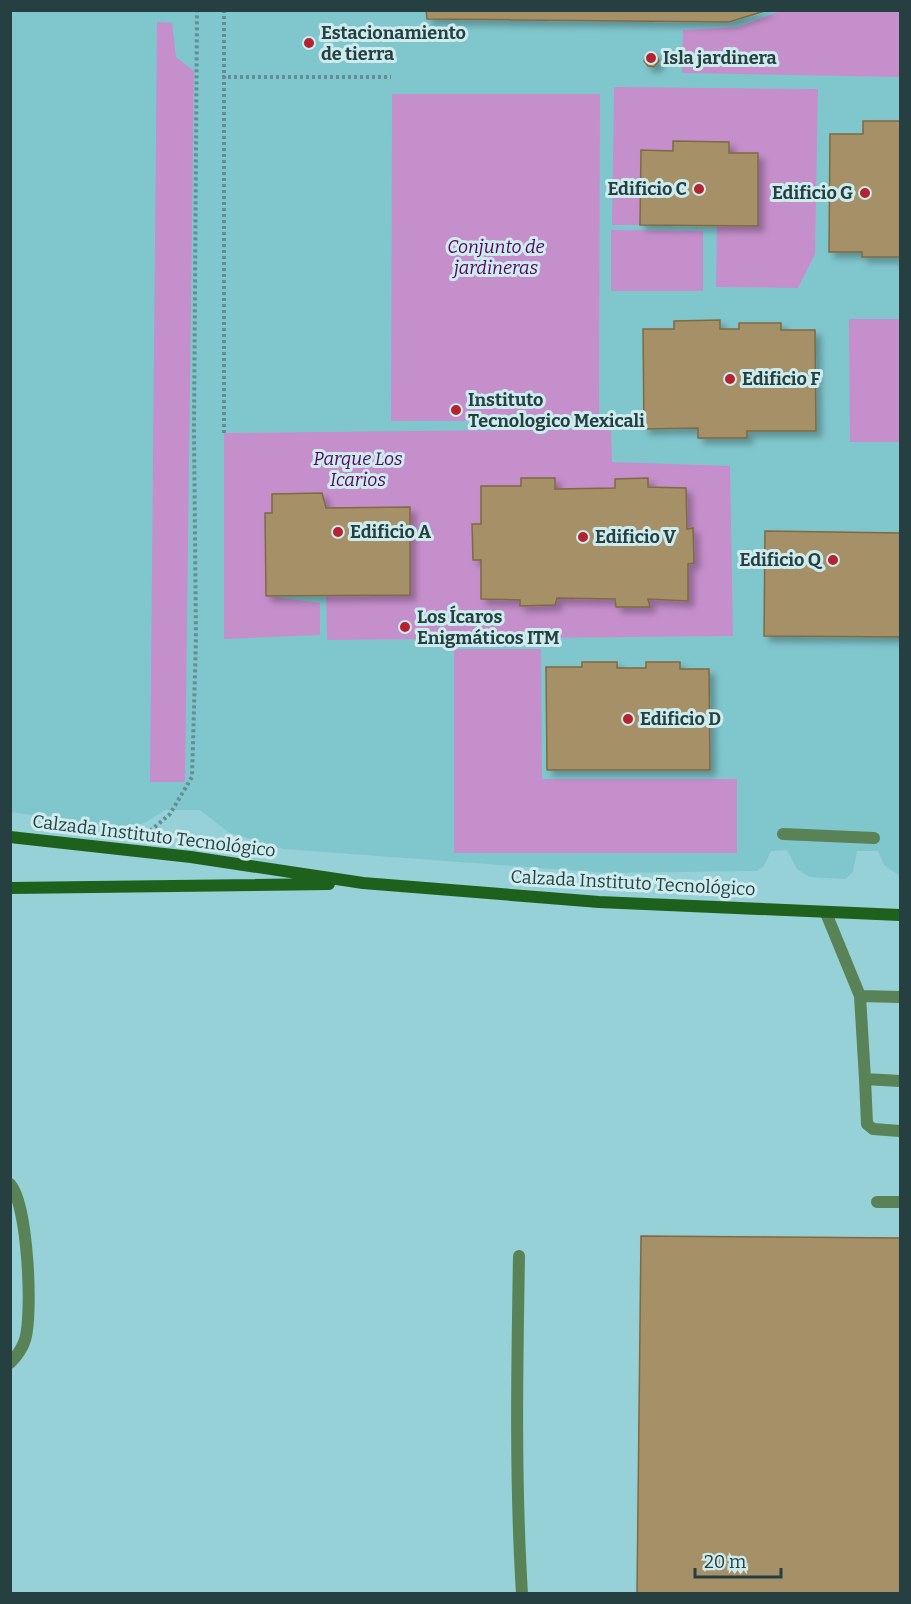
<svg xmlns="http://www.w3.org/2000/svg" width="911" height="1604" font-family="Bitter,serif">
<style>
.built{fill:#80c7cd}
.green{fill:#c58fcc;fill-rule:evenodd}
.building{fill:#a59067;stroke:#7f6a42;stroke-width:1.5;filter:url(#shadow)}
.lines{fill:none;stroke-linecap:round;stroke-linejoin:round}
.path{stroke:#638f93;stroke-width:4;stroke-dasharray:3 3;stroke-linecap:butt}
.lane{stroke:#598256;stroke-width:12}
.secondary{stroke:#1e611c;stroke-width:12}
.poi-dot{fill:#b4232f;stroke:#ceecee;stroke-width:2}
.labels{text-anchor:middle;dominant-baseline:central;stroke-width:6;stroke-linejoin:round;paint-order:stroke}
.poi-label{font-size:18px;font-weight:bold;fill:#263f41;stroke:#ceecee;text-anchor:start}
.park-label{font-size:18px;font-style:italic;fill:#56045f;stroke:#ceecee}
.street-label{font-size:18px;fill:#263f41;stroke:#ceecee}
</style>
<defs>
<filter id="shadow"><feDropShadow dx="5.5" dy="5.5" stdDeviation="3" flood-color="#0004"/></filter>
</defs>
<rect width="100%" height="100%" fill="#95d1d6"/>
<path class="built" d="M 10,11 L 900,11 L 900,876 L 884,865 L 878,851 L 857,851 L 853,872 L 845,879 L 809,877 L 797,869 L 787,850 L 771,851 L 764,866 L 757,871 L 607,873 L 283,849 L 228,832 L 200,810 L 165,810 L 146,822 L 126,829 L 11,812 Z"/>
<path class="green" d="M 783,10 L 900,11 L 900,77 L 682,73 L 683,30 L 738,27 Z
M 157,22 L 172,23 L 176,57 L 194,71 L 185,782 L 150,782 Z
M 614,87 L 818,89 L 815,254 L 798,288 L 716,287 L 717,226 L 758,226 L 758,154 L 729,153 L 729,142 L 673,141 L 673,151 L 641,150 L 640,225 L 612,225 Z
M 392,94 L 600,94 L 599,421 L 391,421 Z
M 611,230 L 703,231 L 703,291 L 611,291 Z
M 849,319 L 900,319 L 900,442 L 850,442 Z
M 611,429 L 612,462 L 730,466 L 733,636 L 327,640 L 326,595 L 409,507 L 326,508 L 322,493 L 273,494 L 272,513 L 265,514 L 266,596 L 320,603 L 320,635 L 224,639 L 224,433 ZM 522,478 L 555,478 L 555,489 L 615,488 L 615,479 L 647,478 L 648,487 L 686,488 L 687,529 L 693,529 L 694,562 L 688,564 L 688,600 L 648,599 L 650,607 L 616,607 L 615,599 L 557,598 L 555,605 L 520,606 L 520,600 L 481,599 L 481,560 L 473,560 L 473,524 L 481,524 L 481,487 L 521,486 Z
M 454,649 L 541,649 L 542,779 L 737,779 L 737,853 L 454,853 Z"/>
<path class="building" d="M 426,10 L 768,10 L 729,22 L 427,19 Z
M 651,52 L 656,54 L 659,61 L 654,67 L 648,66 L 644,61 L 646,54 Z
M 863,121 L 900,121 L 900,257 L 862,257 L 862,252 L 829,252 L 830,134 L 863,134 Z
M 673,141 L 729,142 L 729,153 L 758,153 L 758,226 L 640,225 L 641,150 L 673,151 Z
M 720,320 L 720,329 L 739,329 L 739,323 L 781,323 L 781,330 L 815,330 L 816,431 L 747,431 L 747,438 L 698,438 L 698,428 L 644,429 L 643,329 L 674,329 L 674,321 Z
M 521,478 L 555,478 L 555,489 L 615,488 L 615,479 L 648,478 L 648,487 L 686,488 L 687,529 L 693,528 L 694,563 L 688,564 L 688,601 L 648,599 L 650,607 L 616,607 L 615,599 L 557,598 L 555,605 L 520,606 L 520,600 L 481,599 L 481,560 L 473,560 L 472,524 L 481,524 L 481,486 L 521,486 Z
M 322,493 L 326,508 L 410,507 L 410,595 L 266,596 L 265,513 L 272,513 L 272,494 Z
M 765,531 L 900,533 L 900,637 L 764,636 Z
M 582,662 L 617,662 L 617,668 L 646,668 L 646,662 L 680,662 L 680,669 L 709,669 L 710,770 L 547,770 L 546,667 L 582,667 Z
M 641,1236 L 900,1238 L 900,1594 L 637,1594 Z"/>
<g class="lines">
<path class="path" d="M 224,10 L 224,433
M 222,77 L 391,77
M 150,831 L 170,814 L 192,777 L 196,639 L 194,432 L 197,10"/>
<path class="lane" d="M 783,834 L 874,838
M 826,913 L 860,996 L 865,1079 L 900,1081
M 860,996 L 900,997
M 865,1079 L 867,1124 L 873,1129 L 900,1131
M 10,1184 C 28,1204 33,1314 25,1340 C 22,1349 17,1356 10,1363
M 877,1202 L 900,1202
M 519,1256 C 517,1369 515,1481 522,1594"/>
<path class="secondary" d="M 10,837 L 191,857 L 363,883 L 599,902 L 900,915
M 10,888 L 329,884"/>
</g>
<g class="poi-dot">
<circle cx="309" cy="43" r="6"/>
<circle cx="651" cy="58" r="6"/>
<circle cx="699" cy="189" r="6"/>
<circle cx="865" cy="193" r="6"/>
<circle cx="730" cy="379" r="6"/>
<circle cx="456" cy="410" r="6"/>
<circle cx="338" cy="532" r="6"/>
<circle cx="583" cy="537" r="6"/>
<circle cx="833" cy="560" r="6"/>
<circle cx="405" cy="627" r="6"/>
<circle cx="628" cy="719" r="6"/>
</g>
<g class="labels">
<g class="poi-label">
<text x="321" y="33">Estacionamiento<tspan x="321" dy="21">de tierra</tspan></text>
<text x="663" y="58">Isla jardinera</text>
<text x="687" y="189" text-anchor="end">Edificio C</text>
<text x="853" y="193" text-anchor="end">Edificio G</text>
<text x="742" y="379">Edificio F</text>
<text x="468" y="400">Instituto<tspan x="468" dy="21">Tecnologico Mexicali</tspan></text>
<text x="350" y="532">Edificio A</text>
<text x="595" y="537">Edificio V</text>
<text x="821" y="560" text-anchor="end">Edificio Q</text>
<text x="417" y="617">Los Ícaros<tspan x="417" dy="21">Enigmáticos ITM</tspan></text>
<text x="640" y="719">Edificio D</text>
</g>
<g class="park-label">
<text x="496" y="247">Conjunto de<tspan x="496" dy="21">jardineras</tspan></text>
<text x="358" y="459">Parque Los<tspan x="358" dy="21">Icarios</tspan></text>
</g>
<g class="street-label">
<text transform="translate(154 836) rotate(7)">Calzada Instituto Tecnológico</text>
<text transform="translate(633 883) rotate(3)">Calzada Instituto Tecnológico</text>
</g>
</g>
<rect width="911" height="1604" fill="none" stroke="#263f41" stroke-width="24"/>
<path d="M695 1568v9h86v-9" fill="none" stroke="#263f41" stroke-width="3"/>
<text x="704" y="1568" font-size="18" fill="#263f41" stroke="#ceecee" stroke-width="4.5" paint-order="stroke">20 m</text>
</svg>
